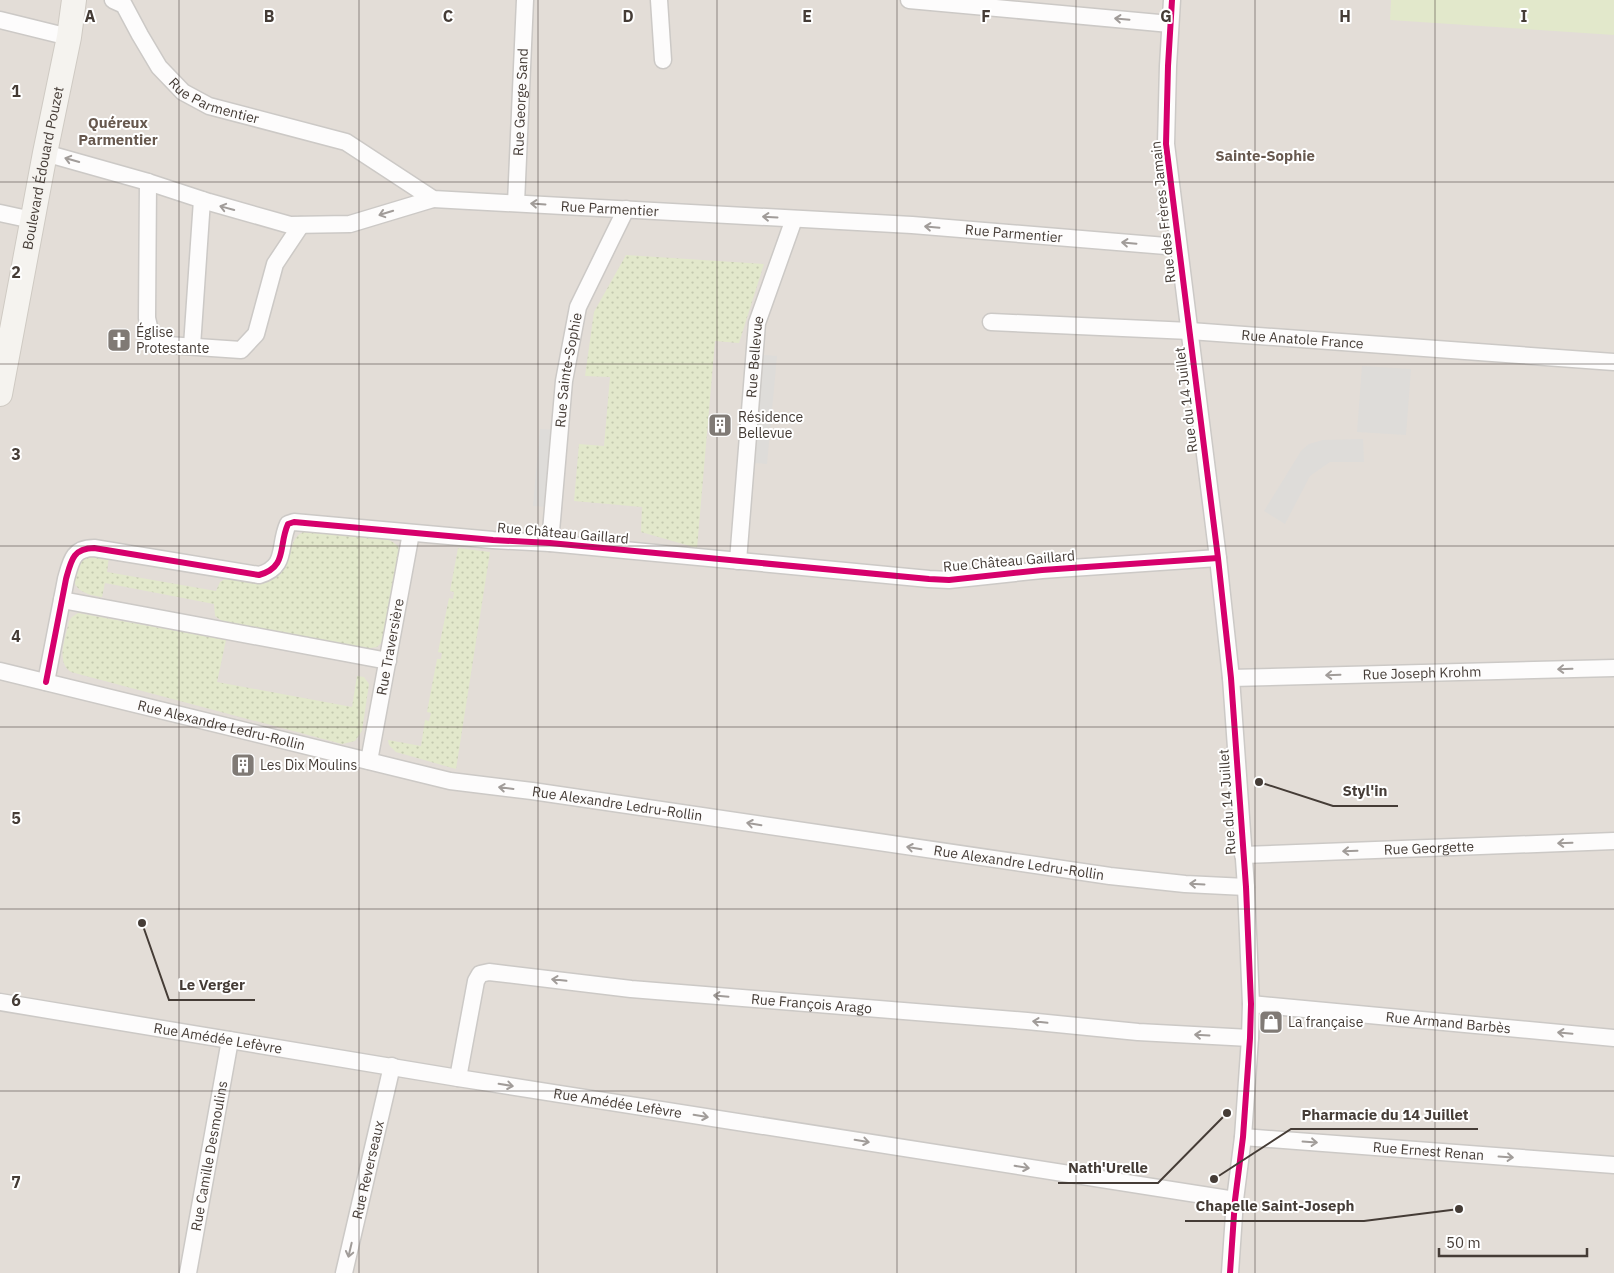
<svg xmlns="http://www.w3.org/2000/svg" width="1614" height="1273" font-family="'IBM Plex Sans',sans-serif">
<style>
.residential{fill:#e3ddd7}
.green{fill:url(#green-dots)}
.pitch{fill:#e2e8cb}
.parking{fill:#dedcd9}
.lines{fill:none;stroke-linecap:round;stroke-linejoin:round}
.street-casing{stroke:#ccc9c6;stroke-width:19}
.secondary-casing{stroke:#cfcac3;stroke-width:26}
.street{stroke:#fdfcfc;stroke-width:16}
.secondary{stroke:#f5f3ef;stroke-width:24}
.cycleway-casing{stroke:#fff;stroke-width:9}
.cycleway{stroke:#d6006c;stroke-width:6}
.oneway{stroke:#a19c99}
.grid{fill:none;stroke:#453c36;stroke-width:1;stroke-opacity:0.55}
.labels{text-anchor:middle;dominant-baseline:central;stroke-width:4;stroke-linejoin:round;paint-order:stroke}
.street-label{font-size:14px;fill:#453c36;stroke:#fff}
.poi-label{font-size:14px;fill:#453c36;stroke:#fff;text-anchor:start}
.neighbourhood-label{font-size:15px;font-weight:bold;fill:#67584e;stroke:#fff}
.grid-label{font-size:16px;text-anchor:middle;font-weight:bold;fill:#453c36;stroke:#fff;stroke-width:4;stroke-linejoin:round;paint-order:stroke}
.leader{fill:none;stroke:#453c36;stroke-width:2}
.callout-dot{fill:#453c36;stroke:#fff;stroke-width:2}
.callout-label{font-size:15px;text-anchor:middle;font-weight:bold;fill:#453c36;stroke:#fff;stroke-width:4;stroke-linejoin:round;paint-order:stroke}
</style>
<defs>
<pattern id="green-dots" width="8" height="8" patternUnits="userSpaceOnUse" patternTransform="scale(1.25)"><rect width="8" height="8" fill="#e2e8cb"/><path d="M2 2h.1M6 6h.1" fill="none" stroke="#c3c8af" stroke-width="1.8" stroke-linecap="round"/></pattern>
</defs>
<rect width="100%" height="100%" fill="#efedea"/>
<path class="residential" d="M 0,0 L 1614,0 L 1614,1273 L 0,1273 Z"/>
<path class="green" d="M 626,255 L 764,264 L 739,343 L 715,341 L 697,548 L 641,532 L 642,507 L 574,501 L 579,444 L 604,446 L 610,377 L 585,376 L 594,312 Z
M 306,531 L 386,539 C 393,541 398,545 401,552 L 384,640 L 377,647 L 363,649 L 222,621 L 215,616 L 214,604 L 105,583 L 102,597 C 69,593 66,576 88,554 L 109,556 L 107,572 L 216,591 L 220,582 L 225,579 C 237,578 252,585 264,581 C 297,572 283,538 306,531 Z
M 458,548 L 490,552 L 456,769 L 396,752 L 389,745 L 388,740 L 421,746 L 425,720 L 429,721 L 431,713 L 427,712 L 437,659 L 441,659 L 442,653 L 438,652 L 449,598 L 453,599 L 454,592 L 450,591 Z
M 78,613 L 226,640 L 217,682 L 352,707 L 357,676 L 364,677 L 369,684 L 362,731 L 355,741 L 342,744 L 71,672 C 55,662 66,637 69,621 L 72,617 Z"/>
<path class="pitch" d="M 1391,0 L 1614,0 L 1614,35 L 1390,20 Z"/>
<path class="parking" d="M 755,354 L 777,356 L 767,464 L 745,462 Z
M 1362,366 L 1411,369 L 1406,435 L 1357,432 Z
M 540,429 L 559,430 L 552,507 L 533,506 Z
M 1363,439 L 1364,462 L 1330,462 L 1310,476 L 1285,524 L 1264,511 L 1301,451 L 1309,444 L 1323,440 Z"/>
<g class="lines">
<g class="street-casing">
<g id="street">
<path id="s1" d="M 113,0 L 124,5 L 140,35 L 159,67 L 183,92 L 209,106 L 346,142 L 433,199 L 912,225 L 1178,247"/>
<path d="M 659,0 L 663,60"/>
<path d="M 909,0 L 1170,24"/>
<path d="M 1172,0 L 1168,66 L 1166,144 L 1218,558 L 1231,678 L 1246,887 L 1251,1004 L 1250,1038 L 1243,1137 L 1235,1200 L 1230,1273"/>
<path d="M 0,20 L 69,37"/>
<path d="M 45,153 L 148,182 L 209,202 L 290,225 L 350,224 L 433,199"/>
<path d="M 148,182 L 147,318 L 153,344 L 241,350 L 256,334 L 275,264 L 301,225"/>
<path id="s2" d="M 516,203 L 525,0"/>
<path d="M 0,213 L 32,220"/>
<path id="s3" d="M 991,322 L 1190,331 L 1614,362"/>
<path d="M 192,346 L 202,200"/>
<path id="s4" d="M 550,543 L 564,381 L 578,307 L 626,209"/>
<path id="s5" d="M 738,561 L 757,323 L 794,219"/>
<path d="M 62,600 L 388,661"/>
<path id="s6" d="M 0,671 L 450,781 L 532,791 L 1110,876 L 1185,884 L 1246,887"/>
<path id="s7" d="M 1231,678 L 1614,668"/>
<path d="M 46,682 L 66,579 C 71,561 73,548 94,548 L 259,575 C 288,567 278,546 288,524 L 294,522 L 493,540 L 550,543 L 929,579 L 949,580 L 1042,570 L 1218,558"/>
<path id="s8" d="M 369,761 L 411,533"/>
<path id="s9" d="M 1243,855 L 1614,841"/>
<path id="s10" d="M 0,1002 L 458,1078 L 1235,1200"/>
<path id="s11" d="M 1251,1004 L 1614,1038"/>
<path id="s12" d="M 458,1078 L 476,981 L 480,974 L 489,972 L 631,989 L 1027,1021 L 1138,1032 L 1250,1038"/>
<path id="s13" d="M 1243,1137 L 1614,1165"/>
<path id="s14" d="M 188,1273 L 230,1040"/>
<path id="s15" d="M 344,1273 L 392,1066"/>
</g>
</g>
<g class="secondary-casing">
<g id="secondary">
<path id="s16" d="M 0,394 L 45,153 L 69,37 L 74,0"/>
</g>
</g>
<use href="#street" class="street"/>
<use href="#secondary" class="secondary"/>
<g class="cycleway-casing">
<path id="cycleway" d="M 1172,0 L 1168,66 L 1166,144 L 1218,558 L 1231,678 L 1246,887 L 1251,1004 L 1250,1038 L 1243,1137 L 1235,1200 L 1230,1273
M 46,682 L 66,579 C 71,561 73,548 94,548 L 259,575 C 288,567 278,546 288,524 L 294,522 L 493,540 L 550,543 L 929,579 L 949,580 L 1042,570 L 1218,558"/>
</g>
<use href="#cycleway" class="cycleway"/>
</g>
<defs><path id="oneway-shaft" d="M-6 0H5M1.5-3L5.5 0L1.5 3" fill="none" stroke-width="1.6" stroke-linecap="round" stroke-linejoin="round" transform="scale(1.25)"/></defs>
<g class="oneway">
<use href="#oneway-shaft" transform="translate(1122 19) rotate(-175)"/>
<use href="#oneway-shaft" transform="translate(72 160) rotate(-164)"/>
<use href="#oneway-shaft" transform="translate(538 204) rotate(-176)"/>
<use href="#oneway-shaft" transform="translate(227 208) rotate(-165)"/>
<use href="#oneway-shaft" transform="translate(386 213) rotate(163)"/>
<use href="#oneway-shaft" transform="translate(770 217) rotate(-177)"/>
<use href="#oneway-shaft" transform="translate(932 227) rotate(-175)"/>
<use href="#oneway-shaft" transform="translate(1129 243) rotate(-175)"/>
<use href="#oneway-shaft" transform="translate(1565 669) rotate(178)"/>
<use href="#oneway-shaft" transform="translate(1333 675) rotate(178)"/>
<use href="#oneway-shaft" transform="translate(506 788) rotate(-173)"/>
<use href="#oneway-shaft" transform="translate(754 824) rotate(-171)"/>
<use href="#oneway-shaft" transform="translate(1565 843) rotate(178)"/>
<use href="#oneway-shaft" transform="translate(914 848) rotate(-171)"/>
<use href="#oneway-shaft" transform="translate(1350 851) rotate(178)"/>
<use href="#oneway-shaft" transform="translate(1197 884) rotate(-177)"/>
<use href="#oneway-shaft" transform="translate(559 980) rotate(-174)"/>
<use href="#oneway-shaft" transform="translate(721 996) rotate(-175)"/>
<use href="#oneway-shaft" transform="translate(1040 1022) rotate(-174)"/>
<use href="#oneway-shaft" transform="translate(1565 1033) rotate(-175)"/>
<use href="#oneway-shaft" transform="translate(1202 1035) rotate(-177)"/>
<use href="#oneway-shaft" transform="translate(506 1085) rotate(9)"/>
<use href="#oneway-shaft" transform="translate(701 1116) rotate(9)"/>
<use href="#oneway-shaft" transform="translate(862 1141) rotate(9)"/>
<use href="#oneway-shaft" transform="translate(1310 1142) rotate(4)"/>
<use href="#oneway-shaft" transform="translate(1506 1157) rotate(4)"/>
<use href="#oneway-shaft" transform="translate(1022 1167) rotate(9)"/>
<use href="#oneway-shaft" transform="translate(350 1250) rotate(103)"/>
</g>
<path class="grid" d="M 179,0 L 179,1273M 359,0 L 359,1273M 538,0 L 538,1273M 717,0 L 717,1273M 897,0 L 897,1273M 1076,0 L 1076,1273M 1255,0 L 1255,1273M 1435,0 L 1435,1273M 0,182 L 1614,182M 0,364 L 1614,364M 0,546 L 1614,546M 0,727 L 1614,727M 0,909 L 1614,909M 0,1091 L 1614,1091"/>
<defs>
<g id="church-square" transform="scale(1.25)"><rect x="-9" y="-9" width="18" height="18" rx="4" fill="#807a75" stroke="#fff"/><path d="M-1.2-6h2.4v3.5h3.3v2.4h-3.3V6h-2.4V-.1h-3.3v-2.4h3.3Z" fill="#fff"/></g>
<g id="building-square" transform="scale(1.25)"><rect x="-9" y="-9" width="18" height="18" rx="4" fill="#807a75" stroke="#fff"/><path d="M-4-6H4V6H1V3H-1V6H-4ZM-2.5-4.3h1.7v1.8h-1.7ZM.8-4.3h1.7v1.8H.8ZM-2.5-1h1.7V.8h-1.7ZM.8-1h1.7V.8H.8Z" fill="#fff"/></g>
<g id="shop-square" transform="scale(1.25)"><rect x="-9" y="-9" width="18" height="18" rx="4" fill="#807a75" stroke="#fff"/><path d="M-5-2.5h2.3a2.7 3.5 0 0 1 5.4 0H5L5.5 6h-11ZM-1.5-2.5h3a1.5 2.3 0 0 0-3 0Z" fill="#fff"/></g>
</defs>
<g fill-rule="evenodd">
<use href="#church-square" x="119" y="340"/>
<use href="#building-square" x="720" y="425"/>
<use href="#building-square" x="243" y="765"/>
<use href="#shop-square" x="1271" y="1022"/>
</g>
<g class="labels">
<g class="street-label">
<text stroke="none"><textPath href="#s1" startOffset="150">Rue Parmentier</textPath></text>
<text stroke="none"><textPath href="#s2" startOffset="101">Rue George Sand</textPath></text>
<text stroke="none"><textPath href="#s16" startOffset="230">Boulevard Édouard Pouzet</textPath></text>
<text stroke="none"><textPath href="#s1" startOffset="570">Rue Parmentier</textPath></text>
<text transform="translate(1163 212) rotate(-96)">Rue des Frères Jamain</text>
<text stroke="none"><textPath href="#s1" startOffset="975">Rue Parmentier</textPath></text>
<text stroke="none"><textPath href="#s3" startOffset="312">Rue Anatole France</textPath></text>
<text stroke="none"><textPath href="#s5" startOffset="205">Rue Bellevue</textPath></text>
<text stroke="none"><textPath href="#s4" startOffset="174">Rue Sainte-Sophie</textPath></text>
<text transform="translate(1186 400) rotate(-97)">Rue du 14 Juillet</text>
<text transform="translate(563 533) rotate(5)">Rue Château Gaillard</text>
<text transform="translate(1009 561) rotate(-5)">Rue Château Gaillard</text>
<text stroke="none"><textPath href="#s8" startOffset="116">Rue Traversière</textPath></text>
<text stroke="none"><textPath href="#s7" startOffset="191">Rue Joseph Krohm</textPath></text>
<text stroke="none"><textPath href="#s6" startOffset="228">Rue Alexandre Ledru-Rollin</textPath></text>
<text transform="translate(1227 802) rotate(-94)">Rue du 14 Juillet</text>
<text stroke="none"><textPath href="#s6" startOffset="632">Rue Alexandre Ledru-Rollin</textPath></text>
<text stroke="none"><textPath href="#s9" startOffset="186">Rue Georgette</textPath></text>
<text stroke="none"><textPath href="#s6" startOffset="1038">Rue Alexandre Ledru-Rollin</textPath></text>
<text stroke="none"><textPath href="#s12" startOffset="440">Rue François Arago</textPath></text>
<text stroke="none"><textPath href="#s11" startOffset="198">Rue Armand Barbès</textPath></text>
<text stroke="none"><textPath href="#s10" startOffset="221">Rue Amédée Lefèvre</textPath></text>
<text stroke="none"><textPath href="#s10" startOffset="626">Rue Amédée Lefèvre</textPath></text>
<text stroke="none"><textPath href="#s13" startOffset="186">Rue Ernest Renan</textPath></text>
<text stroke="none"><textPath href="#s14" startOffset="119">Rue Camille Desmoulins</textPath></text>
<text stroke="none"><textPath href="#s15" startOffset="106">Rue Reverseaux</textPath></text>
</g>
<g class="poi-label">
<text x="136" y="332">Église<tspan x="136" dy="16">Protestante</tspan></text>
<text x="738" y="417">Résidence<tspan x="738" dy="16">Bellevue</tspan></text>
<text x="260" y="765">Les Dix Moulins</text>
<text x="1288" y="1022">La française</text>
</g>
<g class="neighbourhood-label">
<text x="118" y="122">Quéreux<tspan x="118" dy="17">Parmentier</tspan></text>
<text x="1265" y="155">Sainte-Sophie</text>
</g>
</g>
<g class="grid-label">
<text x="90" y="22">A</text>
<text x="269" y="22">B</text>
<text x="448" y="22">C</text>
<text x="628" y="22">D</text>
<text x="807" y="22">E</text>
<text x="986" y="22">F</text>
<text x="1166" y="22">G</text>
<text x="1345" y="22">H</text>
<text x="1524" y="22">I</text>
<text x="16" y="97">1</text>
<text x="16" y="278">2</text>
<text x="16" y="460">3</text>
<text x="16" y="642">4</text>
<text x="16" y="824">5</text>
<text x="16" y="1006">6</text>
<text x="16" y="1188">7</text>
</g>
<path class="leader" d="M1259 782L1333 806H1398M142 923L169 1000H255M1214 1179L1291 1129H1478M1227 1113L1158 1183H1058M1459 1209L1364 1221H1185"/>
<g class="callout-dot">
<circle cx="1259" cy="782" r="5"/>
<circle cx="142" cy="923" r="5"/>
<circle cx="1214" cy="1179" r="5"/>
<circle cx="1227" cy="1113" r="5"/>
<circle cx="1459" cy="1209" r="5"/>
</g>
<g class="callout-label">
<text x="1365" y="796">Styl'in</text>
<text x="212" y="990">Le Verger</text>
<text x="1385" y="1120">Pharmacie du 14 Juillet</text>
<text x="1108" y="1173">Nath'Urelle</text>
<text x="1275" y="1211">Chapelle Saint-Joseph</text>
</g>
<path d="M1439 1248v8h148v-8" fill="none" stroke="#453c36" stroke-width="2.5"/>
<text x="1446" y="1248" font-size="15" fill="#453c36" stroke="#ffffff" stroke-width="4" paint-order="stroke">50 m</text>
</svg>
